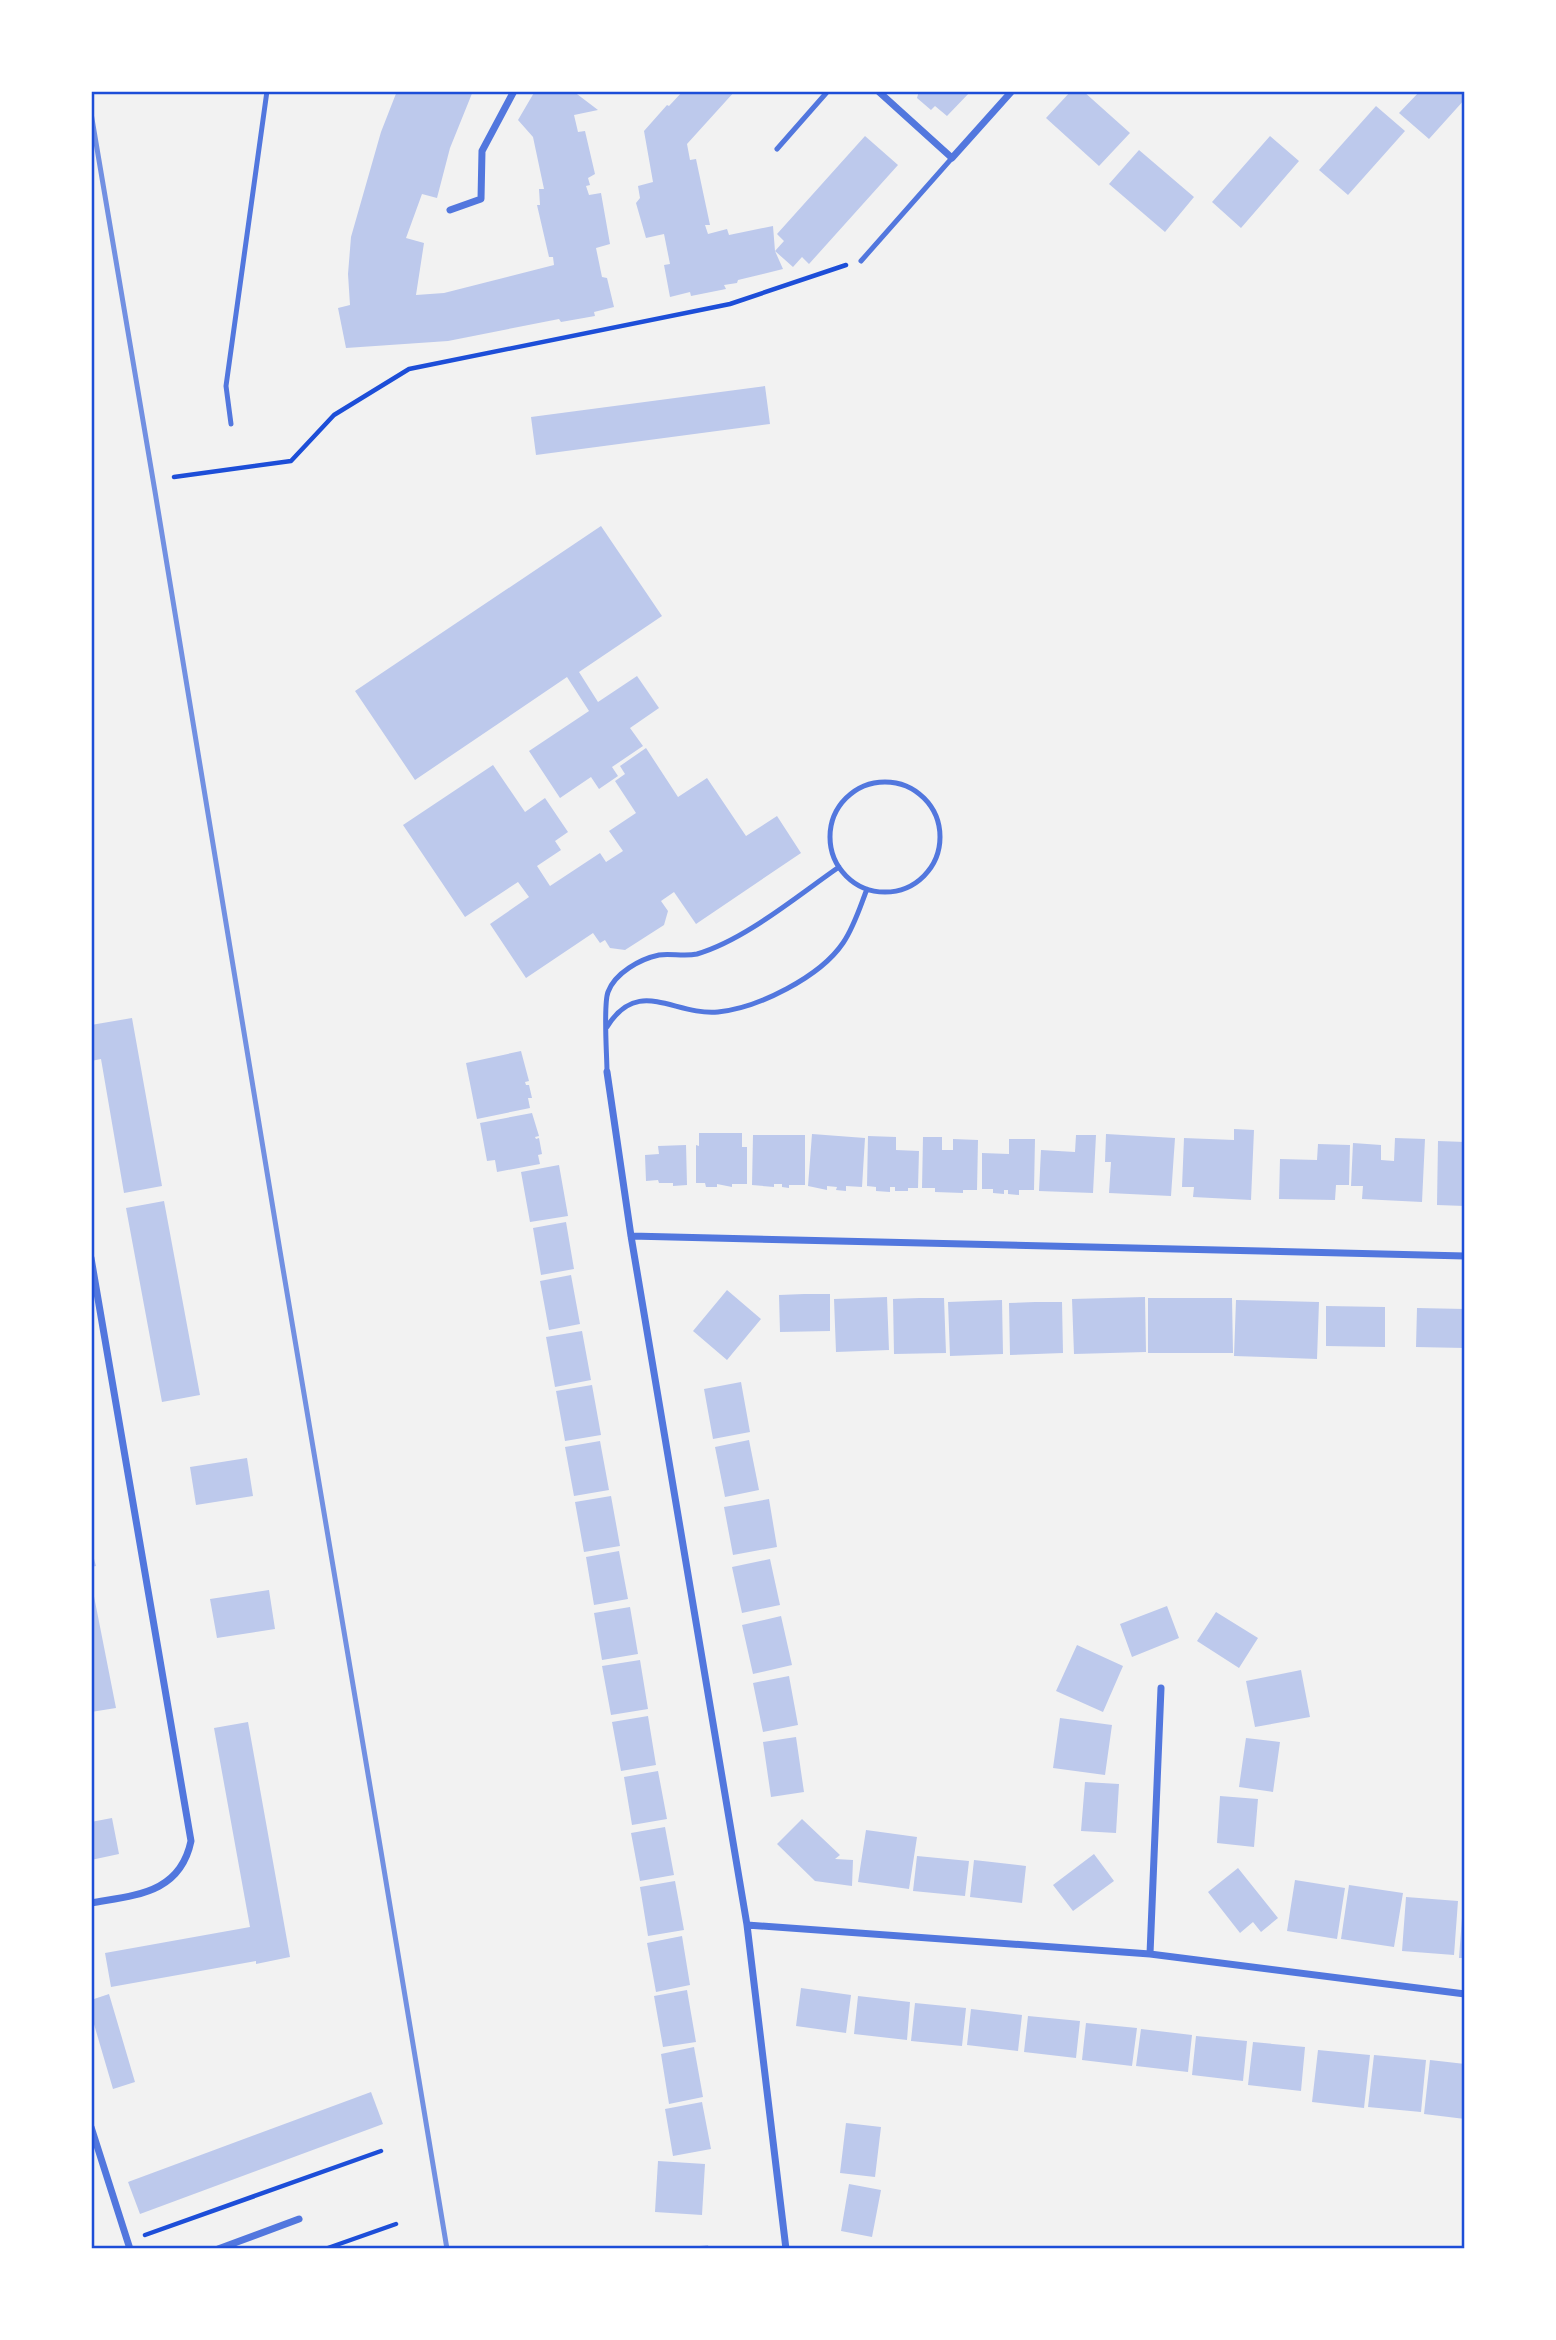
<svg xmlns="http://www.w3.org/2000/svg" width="1556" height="2340" font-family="Inter,sans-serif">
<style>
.building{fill:#bdc9ec}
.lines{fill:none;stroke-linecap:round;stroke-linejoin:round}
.path{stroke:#1d4ed8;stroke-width:4.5}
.service{stroke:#5277de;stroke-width:5}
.minor{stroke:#5277de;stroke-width:7}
.rail{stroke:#7290e2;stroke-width:5}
.neatline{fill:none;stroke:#1d4ed8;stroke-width:2.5}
</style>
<rect width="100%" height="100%" fill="#f2f2f2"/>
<path class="building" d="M 397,91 L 473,91 L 450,148 L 437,198 L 422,194 L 406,238 L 424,243 L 416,295 L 444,293 L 554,265 L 553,257 L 549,257 L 537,205 L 540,205 L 539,189 L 544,189 L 533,137 L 518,120 L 535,91 L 573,91 L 598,110 L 574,115 L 578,132 L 585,131 L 595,174 L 588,178 L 590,185 L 586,186 L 589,195 L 601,193 L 610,244 L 596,248 L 602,277 L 607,278 L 614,307 L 594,312 L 595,316 L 561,322 L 559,319 L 448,341 L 346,348 L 338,308 L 350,305 L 348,274 L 351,237 L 381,132 Z
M 683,91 L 735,91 L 687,144 L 690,160 L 696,159 L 710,225 L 705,225 L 708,234 L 727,229 L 729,235 L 773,226 L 775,251 L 783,269 L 738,280 L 737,283 L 724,285 L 726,289 L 691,296 L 690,292 L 670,297 L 664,265 L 670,264 L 664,234 L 646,238 L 636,203 L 640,198 L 638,186 L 653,182 L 644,131 L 667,105 L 669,106 Z
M 919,91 L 971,91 L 947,116 L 935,106 L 931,110 L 917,98 Z
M 1071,91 L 1083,91 L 1130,133 L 1099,166 L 1046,118 Z
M 1420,91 L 1465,91 L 1465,99 L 1429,139 L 1399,113 Z
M 1376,106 L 1405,131 L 1348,195 L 1319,170 Z
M 865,136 L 898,165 L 809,264 L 802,257 L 793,267 L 775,251 L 784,241 L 777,234 Z
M 1270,136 L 1299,161 L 1241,228 L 1212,202 Z
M 1139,150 L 1194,197 L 1165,232 L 1109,184 Z
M 765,386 L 770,424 L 536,455 L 531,417 Z
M 601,526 L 662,616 L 579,672 L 598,702 L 637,676 L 659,708 L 630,728 L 643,746 L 612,767 L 618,776 L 599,789 L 591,777 L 560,798 L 529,751 L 589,711 L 567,677 L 415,780 L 355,691 Z
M 646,748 L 678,797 L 707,778 L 746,836 L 777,816 L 801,853 L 696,924 L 674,892 L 661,901 L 668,911 L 664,925 L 625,950 L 610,948 L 605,940 L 600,943 L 593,933 L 526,978 L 490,924 L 529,897 L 518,882 L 465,917 L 403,825 L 493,765 L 525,812 L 545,798 L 568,832 L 555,841 L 561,850 L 537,866 L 550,886 L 600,853 L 606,862 L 623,851 L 609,831 L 636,813 L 615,781 L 625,774 L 620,766 Z
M 132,1018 L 162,1186 L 124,1193 L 101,1059 L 91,1061 L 91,1025 Z
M 521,1051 L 529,1081 L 525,1082 L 526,1085 L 529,1085 L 532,1098 L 528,1098 L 530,1108 L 477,1119 L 466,1063 Z
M 532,1113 L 539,1136 L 535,1137 L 536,1139 L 539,1138 L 542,1154 L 538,1155 L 540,1164 L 497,1172 L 495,1160 L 487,1161 L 480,1123 Z
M 1234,1129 L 1254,1130 L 1251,1200 L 1193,1197 L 1194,1187 L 1182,1187 L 1184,1138 L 1234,1140 Z
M 699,1133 L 742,1133 L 742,1147 L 747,1147 L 747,1184 L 732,1184 L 732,1187 L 717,1184 L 717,1187 L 706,1187 L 705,1183 L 696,1183 L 696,1145 L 699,1146 Z
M 812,1134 L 865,1138 L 862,1187 L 846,1186 L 846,1191 L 836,1190 L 837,1187 L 827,1186 L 827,1190 L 808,1186 Z
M 1106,1134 L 1175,1138 L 1171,1196 L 1109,1193 L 1111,1162 L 1105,1162 Z
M 753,1135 L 805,1135 L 805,1185 L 789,1185 L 789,1188 L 782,1187 L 782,1184 L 774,1184 L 774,1187 L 752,1185 Z
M 1076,1135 L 1096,1135 L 1093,1193 L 1039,1191 L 1041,1150 L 1075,1152 Z
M 868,1136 L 896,1137 L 896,1150 L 919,1151 L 918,1188 L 908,1188 L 908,1191 L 895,1191 L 895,1187 L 890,1187 L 890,1192 L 876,1191 L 876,1187 L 867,1186 Z
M 923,1137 L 942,1137 L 942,1150 L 953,1150 L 953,1139 L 978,1140 L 977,1190 L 963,1190 L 963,1193 L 935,1192 L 935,1188 L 922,1188 Z
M 1395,1138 L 1425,1139 L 1422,1202 L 1362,1199 L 1363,1186 L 1351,1186 L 1353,1143 L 1381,1145 L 1381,1160 L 1394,1161 Z
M 1009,1139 L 1035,1139 L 1034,1190 L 1019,1190 L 1019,1195 L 1008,1194 L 1008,1190 L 1004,1190 L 1004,1194 L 993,1193 L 993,1189 L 982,1189 L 982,1153 L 1009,1154 Z
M 1438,1141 L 1465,1142 L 1465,1206 L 1437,1205 Z
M 1318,1144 L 1350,1145 L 1349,1185 L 1336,1185 L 1335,1200 L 1279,1199 L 1280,1159 L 1317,1160 Z
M 686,1145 L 687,1185 L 673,1186 L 673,1183 L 659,1183 L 658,1180 L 646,1181 L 645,1155 L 659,1154 L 658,1146 Z
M 559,1165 L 568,1216 L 530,1222 L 521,1172 Z
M 164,1201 L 200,1395 L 162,1402 L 126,1208 Z
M 566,1222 L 574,1269 L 541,1275 L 533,1228 Z
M 571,1275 L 580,1324 L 549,1330 L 540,1281 Z
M 727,1290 L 761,1319 L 727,1360 L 693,1331 Z
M 804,1294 L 830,1294 L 830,1331 L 780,1332 L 779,1295 Z
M 887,1297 L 889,1350 L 836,1352 L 834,1299 Z
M 1145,1297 L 1146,1352 L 1074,1354 L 1072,1299 Z
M 919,1298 L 944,1298 L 946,1353 L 894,1354 L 893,1299 Z
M 1148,1298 L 1232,1298 L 1233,1353 L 1148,1353 Z
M 1002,1300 L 1003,1354 L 950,1356 L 948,1302 Z
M 1236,1300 L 1319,1302 L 1317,1359 L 1234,1356 Z
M 1035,1302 L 1062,1302 L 1063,1353 L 1010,1355 L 1009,1303 Z
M 1326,1306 L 1385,1307 L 1385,1347 L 1326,1346 Z
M 1417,1308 L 1465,1309 L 1465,1348 L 1416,1347 Z
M 582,1331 L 591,1380 L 555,1387 L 546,1337 Z
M 741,1382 L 750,1432 L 713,1439 L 704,1389 Z
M 592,1385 L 601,1435 L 565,1441 L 556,1391 Z
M 749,1440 L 759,1490 L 725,1497 L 715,1447 Z
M 600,1441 L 609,1490 L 574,1496 L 565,1447 Z
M 247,1458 L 253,1496 L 196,1505 L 190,1467 Z
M 611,1496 L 620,1546 L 584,1552 L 575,1502 Z
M 769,1499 L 777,1547 L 733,1555 L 724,1507 Z
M 91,1548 L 96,1566 L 91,1567 Z
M 619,1551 L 628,1599 L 594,1605 L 586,1557 Z
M 770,1559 L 780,1605 L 742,1613 L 732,1567 Z
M 91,1581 L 116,1708 L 91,1712 Z
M 269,1590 L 275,1629 L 217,1638 L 210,1599 Z
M 1167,1606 L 1179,1638 L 1132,1657 L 1120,1624 Z
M 630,1607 L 638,1654 L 602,1660 L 594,1613 Z
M 1216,1612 L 1258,1638 L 1239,1668 L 1197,1641 Z
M 781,1616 L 792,1665 L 753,1674 L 742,1625 Z
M 1077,1645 L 1123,1666 L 1103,1712 L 1056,1691 Z
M 640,1660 L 648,1709 L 611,1715 L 602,1666 Z
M 1301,1670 L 1310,1717 L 1255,1727 L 1246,1681 Z
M 789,1676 L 798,1725 L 763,1732 L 753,1683 Z
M 648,1716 L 656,1765 L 621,1771 L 612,1722 Z
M 1060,1718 L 1112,1725 L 1105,1775 L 1053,1768 Z
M 248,1722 L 290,1957 L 256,1964 L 256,1961 L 111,1987 L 105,1953 L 250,1927 L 214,1728 Z
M 796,1737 L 804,1792 L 771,1797 L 763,1742 Z
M 1246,1738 L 1280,1742 L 1273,1792 L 1239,1787 Z
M 658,1771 L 667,1819 L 632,1825 L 624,1777 Z
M 1085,1782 L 1119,1784 L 1116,1833 L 1081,1831 Z
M 1220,1796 L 1258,1799 L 1254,1847 L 1217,1843 Z
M 112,1818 L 119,1854 L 91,1860 L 91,1822 Z
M 802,1819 L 840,1855 L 835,1859 L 853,1860 L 852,1886 L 815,1881 L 777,1844 Z
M 665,1827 L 674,1875 L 640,1881 L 631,1833 Z
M 866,1830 L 917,1837 L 909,1889 L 858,1882 Z
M 1094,1854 L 1114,1881 L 1073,1911 L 1053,1885 Z
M 917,1856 L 969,1861 L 965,1896 L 913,1891 Z
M 974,1860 L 1026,1866 L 1022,1903 L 970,1897 Z
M 1238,1868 L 1278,1918 L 1261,1932 L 1253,1922 L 1240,1933 L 1208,1892 Z
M 1295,1880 L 1345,1888 L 1337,1939 L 1287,1931 Z
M 675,1881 L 684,1930 L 648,1936 L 640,1887 Z
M 1349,1885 L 1403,1893 L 1394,1947 L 1341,1939 Z
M 1406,1897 L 1458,1901 L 1454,1955 L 1402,1951 Z
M 1462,1918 L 1465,1918 L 1465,1958 L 1459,1958 Z
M 682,1936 L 690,1985 L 656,1992 L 647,1943 Z
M 801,1988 L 851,1995 L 846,2033 L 796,2026 Z
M 687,1990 L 696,2042 L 663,2047 L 654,1996 Z
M 109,1994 L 135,2082 L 113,2089 L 91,2014 L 91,2000 Z
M 858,1996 L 910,2002 L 907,2040 L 854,2034 Z
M 915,2003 L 966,2008 L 962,2046 L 911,2041 Z
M 971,2009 L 1022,2015 L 1018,2051 L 967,2045 Z
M 1028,2016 L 1080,2021 L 1076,2058 L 1024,2052 Z
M 1086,2023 L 1137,2028 L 1132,2066 L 1082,2060 Z
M 1141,2029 L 1192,2035 L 1188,2072 L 1136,2066 Z
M 1196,2036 L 1247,2041 L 1243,2081 L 1192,2075 Z
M 1253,2042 L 1305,2047 L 1301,2091 L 1248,2085 Z
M 694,2047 L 703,2097 L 669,2104 L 661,2054 Z
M 1318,2050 L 1370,2055 L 1364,2108 L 1312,2102 Z
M 1374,2055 L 1426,2060 L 1421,2112 L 1368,2107 Z
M 1430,2060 L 1465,2064 L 1465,2119 L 1424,2114 Z
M 371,2092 L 383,2124 L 140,2214 L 128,2182 Z
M 702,2102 L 711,2149 L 673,2156 L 665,2109 Z
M 846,2123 L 881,2127 L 875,2177 L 840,2173 Z
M 658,2161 L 705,2164 L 702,2215 L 655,2212 Z
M 849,2184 L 881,2190 L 872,2237 L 841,2231 Z
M 708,2245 L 709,2249 L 691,2249 L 691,2247 Z"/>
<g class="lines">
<path class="path" d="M 174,477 L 291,461 L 334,415 L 409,369 L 730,304 L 846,265
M 145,2235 L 381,2151
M 325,2249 L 396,2224"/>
<path class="service" d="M 777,149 L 828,91
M 861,261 L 952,158
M 231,424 L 226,386 L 267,91
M830 837a55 55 0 1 1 110 0a55 55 0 1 1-110 0Z
M 607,1027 C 638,976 674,1016 718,1012 C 758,1008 820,977 843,943 C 854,927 860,907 867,889
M 607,1072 C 607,1055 603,1005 608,992 C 615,973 640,959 659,955 C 671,953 684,957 697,954 C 745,940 797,896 839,867"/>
<path class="minor" d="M 878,91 L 952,158 L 1012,91
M 450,210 L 481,199 L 482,151 L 514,91
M 607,1072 L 631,1236 L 747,1925 L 786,2249
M 631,1236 L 1465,1256
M 91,1258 L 191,1841 C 180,1894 135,1895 91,1903
M 747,1925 L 1150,1954 L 1465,1994
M 1150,1954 L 1161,1688
M 91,2127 L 130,2249
M 218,2249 L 299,2219"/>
<path class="rail" d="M 91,113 C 156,492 218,872 280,1251 C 335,1584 393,1916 447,2249"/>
</g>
<rect width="1556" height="2340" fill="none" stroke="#ffffff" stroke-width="186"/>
<rect x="93" y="93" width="1370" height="2154" class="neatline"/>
</svg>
